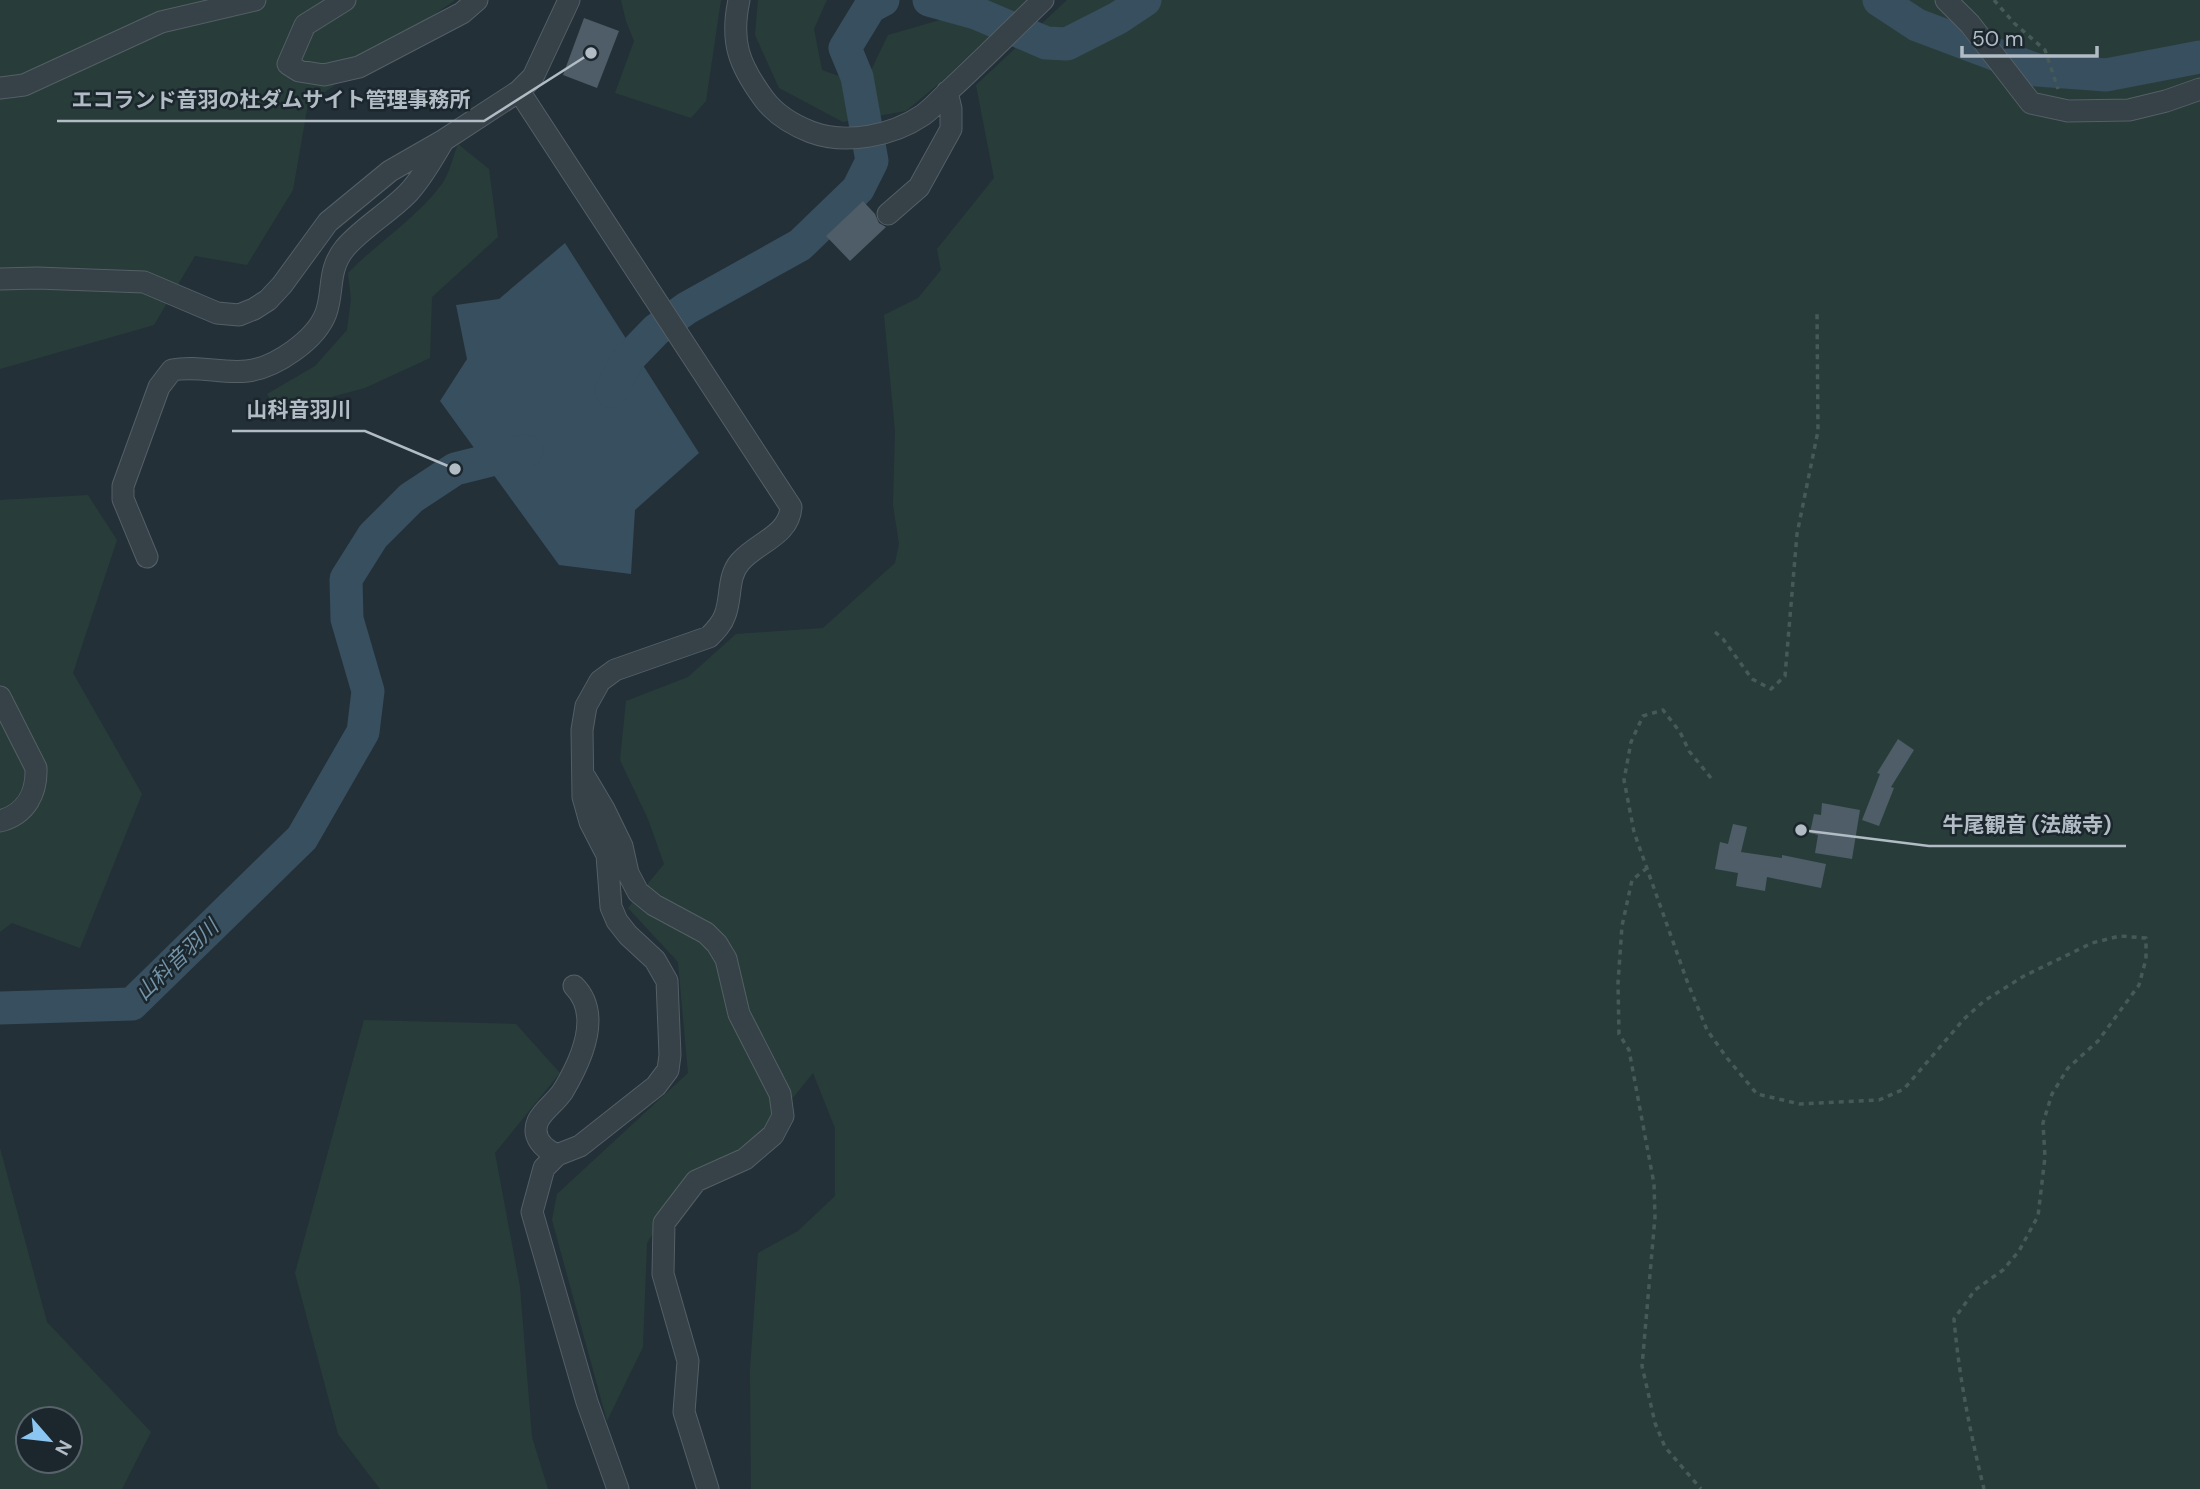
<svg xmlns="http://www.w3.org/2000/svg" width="2200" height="1489" font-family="'DM Sans','Noto Sans JP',sans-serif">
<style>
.green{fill:#283d39;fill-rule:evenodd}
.water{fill:#374f5e}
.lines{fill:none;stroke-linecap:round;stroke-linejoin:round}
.river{stroke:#374f5e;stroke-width:33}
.building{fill:#4e5d67}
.minor-casing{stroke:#545f66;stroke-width:23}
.path{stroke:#465a58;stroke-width:3.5;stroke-dasharray:5 5;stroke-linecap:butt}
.minor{stroke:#364148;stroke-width:21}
.labels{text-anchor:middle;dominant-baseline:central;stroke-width:5;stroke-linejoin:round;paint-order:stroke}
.water-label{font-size:21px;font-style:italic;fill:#7393a7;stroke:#1b262d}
.leader{fill:none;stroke:#b1bcc5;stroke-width:2.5}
.callout-dot{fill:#b1bcc5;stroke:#1b262d;stroke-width:2.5}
.callout-label{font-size:21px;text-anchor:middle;font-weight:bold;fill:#b1bcc5;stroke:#1b262d;stroke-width:5;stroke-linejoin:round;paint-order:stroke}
</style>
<rect width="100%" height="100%" fill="#233038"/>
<path class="green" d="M 0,0 L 455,0 L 308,104 L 293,190 L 247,265 L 195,256 L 154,325 L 0,369 Z
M 621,0 L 721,0 L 706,101 L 691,118 L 615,93 L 634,41 L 626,21 Z
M 758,0 L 827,0 L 814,29 L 822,70 L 864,85 L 888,35 L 940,20 L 967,20 L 964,1 L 959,0 L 1028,0 L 942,81 L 906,111 L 843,122 L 779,88 L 755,35 Z
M 1067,0 L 2200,0 L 2200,1489 L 751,1489 L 750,1370 L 758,1253 L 798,1231 L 835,1196 L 835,1128 L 813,1073 L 758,1141 L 685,1182 L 647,1243 L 643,1347 L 607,1421 L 552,1220 L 557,1194 L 688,1073 L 678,962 L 628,908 L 664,864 L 648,819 L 620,760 L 626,701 L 688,677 L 736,634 L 823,628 L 895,563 L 899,544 L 893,505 L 895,431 L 884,315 L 918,298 L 941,270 L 937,249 L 994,178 L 976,85 Z
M 458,144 L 489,169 L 498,237 L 432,297 L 430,358 L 365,388 L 278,411 L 267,394 L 315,366 L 347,330 L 351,299 L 348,273 C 378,242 416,219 442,184 C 450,173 453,156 458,144 Z
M 88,495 L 117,540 L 73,673 L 142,794 L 80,948 L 12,923 L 0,932 L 0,500 Z
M 364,1020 L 516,1024 L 560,1073 L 495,1153 L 520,1287 L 532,1437 L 548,1489 L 380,1489 L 338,1434 L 295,1273 Z
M 0,1148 L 47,1322 L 151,1432 L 122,1489 L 0,1489 ZM 28,1419 L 70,1419 L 70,1461 L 28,1461 Z"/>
<path class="water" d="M 565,243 L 699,453 L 635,510 L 631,574 L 559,565 L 440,401 L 467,359 L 456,305 L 499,299 Z"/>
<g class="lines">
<path class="river" d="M 929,0 L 976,13 L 1046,43 L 1067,44 L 1118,18 L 1145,0
M 1879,0 L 1917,25 L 2037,70 L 2106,75 L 2200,57
M 611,391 L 627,360 L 656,330 L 687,308 L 800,245 L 858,189 L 872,161 L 857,77 L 845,48 L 870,7 L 883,0
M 0,1008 L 132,1004 L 302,838 L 363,732 L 368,691 L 347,619 L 346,579 L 373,536 L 411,498 L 455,469 L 527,451"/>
</g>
<path class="building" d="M 584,18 L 619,31 L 597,88 L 563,75 Z
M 863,201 L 875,214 L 879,223 L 886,227 L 850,261 L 826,236 Z
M 1898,739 L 1914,750 L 1891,787 L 1894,788 L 1879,826 L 1862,820 L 1880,774 L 1877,773 Z
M 1822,803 L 1860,810 L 1852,859 L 1815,853 L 1818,835 L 1810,833 L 1814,814 L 1821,815 Z
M 1733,824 L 1747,827 L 1741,852 L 1782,858 L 1782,855 L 1826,864 L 1821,888 L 1767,877 L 1765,891 L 1736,886 L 1738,873 L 1715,869 L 1720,842 L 1728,844 Z"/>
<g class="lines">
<g class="minor-casing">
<path id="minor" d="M 345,0 L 305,25 L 288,64 L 299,71 L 324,75 L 359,67 L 462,13 L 477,0
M 739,0 C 730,42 739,65 764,99 C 776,115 793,125 811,132 C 846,145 892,136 923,115 C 934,107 944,95 954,86 C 984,58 1013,29 1043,0
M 1946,0 L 1970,24 L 2031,103 L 2068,111 L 2129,110 L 2166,101 L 2200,89
M 0,88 L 24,85 L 161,22 L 255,0
M 519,91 L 791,507 C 789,536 757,542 740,562 C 727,577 732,597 725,615 C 722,624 716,630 709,637 L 615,670 L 600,681 L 586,706 L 582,730 L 583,797 L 590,822 L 607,855 L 611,907 L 617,921 L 628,935 L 655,960 L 667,981 L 670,1055 L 668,1070 L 656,1086 L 580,1146 L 557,1155 C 544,1149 531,1137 538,1121 C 543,1110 556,1102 563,1091 C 581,1061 603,1015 574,986
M 888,214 L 919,187 L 951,129 L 951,109 L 947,92
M 0,279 L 37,278 L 144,282 L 217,313 L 239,315 L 254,309 L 268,300 L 282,285 L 328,222 L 390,171 L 444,140 L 519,91 L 533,77 L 569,0
M 147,557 L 123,499 L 123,486 L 159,387 L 172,370 C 198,365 222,374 247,371 C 275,368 316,340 326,313 C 334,291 327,270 345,248 C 363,227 390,212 409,192 C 422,178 432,160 442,143
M 0,697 L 36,768 C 37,793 26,814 0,821
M 585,777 L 604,809 L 622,846 L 628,873 L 638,892 L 654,905 L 706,933 L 717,944 L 726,959 L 739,1014 L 780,1094 L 783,1116 L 773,1135 L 745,1159 L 696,1181 L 664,1223 L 663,1274 L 688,1361 L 684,1412 L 708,1489
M 557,1155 L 544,1168 L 532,1212 L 587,1402 L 618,1489"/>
</g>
<path class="path" d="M 1994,0 L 2014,23 L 2045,50 L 2058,89
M 1715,632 L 1723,639 L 1752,679 L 1771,689 L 1785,676 L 1797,534 L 1818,431 L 1817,311
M 1711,778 L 1689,751 L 1680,732 L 1663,710 L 1643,716 L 1631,742 L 1624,780 L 1634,832 L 1687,981 L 1707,1030 L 1727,1058 L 1757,1094 L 1800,1104 L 1879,1100 L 1904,1089 L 1964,1019 L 1984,1001 L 2024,976 L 2092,943 L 2120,936 L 2146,938 L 2146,959 L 2139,985 L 2098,1041 L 2068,1068 L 2052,1094 L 2043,1123 L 2045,1157 L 2038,1216 L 2019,1251 L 2003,1270 L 1975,1290 L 1954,1319 C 1959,1377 1970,1432 1984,1489
M 1647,868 L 1632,880 L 1622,926 L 1618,983 L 1619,1034 L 1629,1050 L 1654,1184 L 1655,1217 L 1642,1366 L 1655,1423 L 1665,1447 L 1701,1489"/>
<use href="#minor" class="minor"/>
</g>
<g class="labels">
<g class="water-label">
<text transform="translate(177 960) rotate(-44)">山科音羽川</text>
</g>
</g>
<path class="leader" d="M591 53L484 121H57M455 469L365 431H232M1801 830L1929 846H2126"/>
<g class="callout-dot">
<circle cx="591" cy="53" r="7"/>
<circle cx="455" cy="469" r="7"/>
<circle cx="1801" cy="830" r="7"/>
</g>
<g class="callout-label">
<text x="271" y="107">エコランド音羽の杜ダムサイト管理事務所</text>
<text x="299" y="417">山科音羽川</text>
<text x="2027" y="832">牛尾観音 (法厳寺)</text>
</g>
<g transform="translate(49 1440) rotate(118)"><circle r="33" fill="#1b262d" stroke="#57626a" stroke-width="2"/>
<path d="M0-5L12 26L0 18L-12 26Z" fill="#8ac6f1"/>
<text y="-10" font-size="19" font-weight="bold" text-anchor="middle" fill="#b1bcc5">N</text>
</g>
<path d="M1962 46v10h135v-10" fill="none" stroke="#b1bcc5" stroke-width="3.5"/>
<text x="1972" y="46" font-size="21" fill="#b1bcc5" stroke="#1b262d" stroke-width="5" paint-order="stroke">50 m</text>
</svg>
